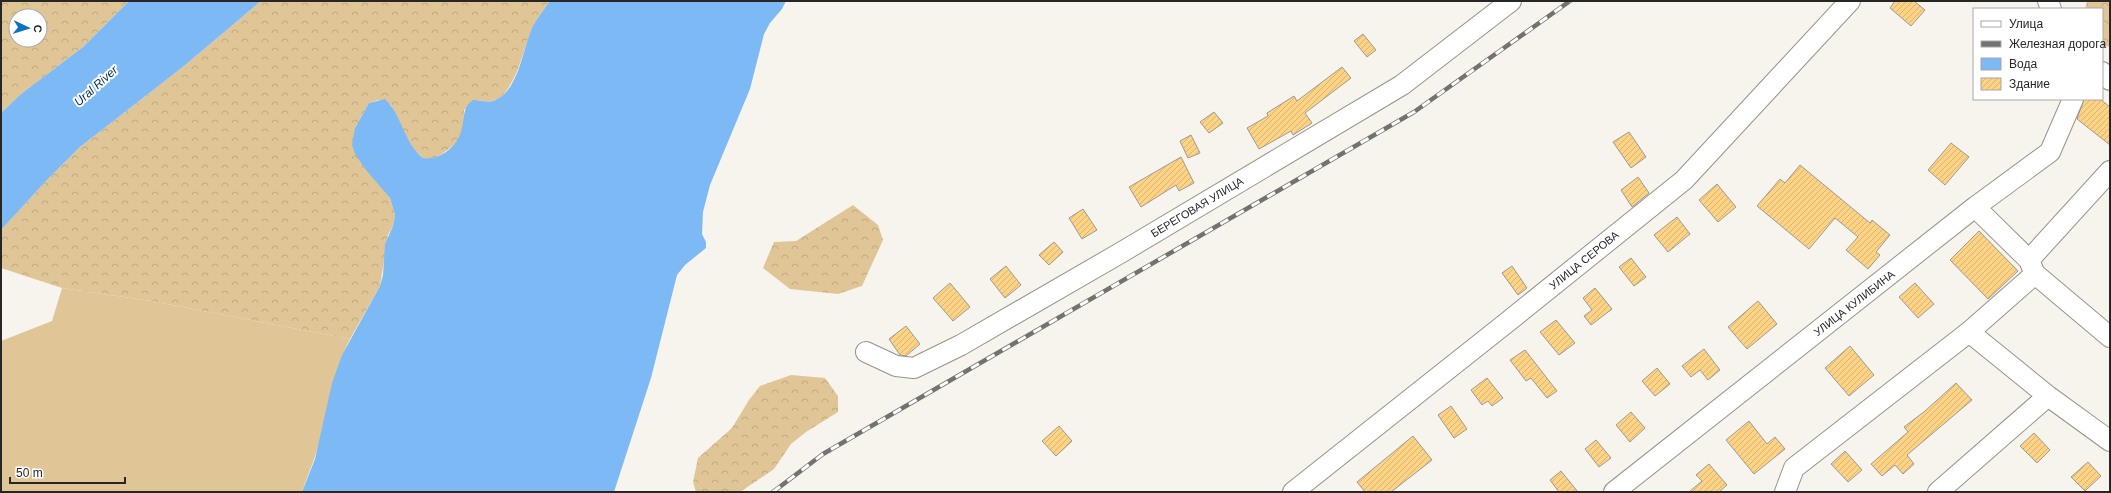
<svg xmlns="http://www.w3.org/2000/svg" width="2111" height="493" font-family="Arial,sans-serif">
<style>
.grass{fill:#e0c696}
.forest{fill:url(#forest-crowns);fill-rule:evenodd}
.water{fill:#7dbaf5}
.building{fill:url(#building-hatch);stroke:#9d9a94}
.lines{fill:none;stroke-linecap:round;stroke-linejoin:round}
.minor-casing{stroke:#96938d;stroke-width:22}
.minor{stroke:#fff;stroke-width:20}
.rail-casing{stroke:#74726e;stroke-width:4.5}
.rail{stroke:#fff;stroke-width:3;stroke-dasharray:9;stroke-linecap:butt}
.labels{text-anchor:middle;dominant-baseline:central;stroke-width:4;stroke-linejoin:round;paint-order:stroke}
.street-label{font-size:11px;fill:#272624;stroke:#fff}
.water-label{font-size:12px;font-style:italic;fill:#002d52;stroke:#fff}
</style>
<defs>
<pattern id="forest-crowns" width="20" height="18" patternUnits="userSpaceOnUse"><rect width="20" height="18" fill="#e0c696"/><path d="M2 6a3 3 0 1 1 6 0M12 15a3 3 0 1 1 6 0" fill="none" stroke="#c0aa81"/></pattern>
<pattern id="building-hatch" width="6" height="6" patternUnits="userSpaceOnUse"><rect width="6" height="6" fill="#fcd385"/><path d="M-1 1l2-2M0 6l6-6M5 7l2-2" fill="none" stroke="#d8b573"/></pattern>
</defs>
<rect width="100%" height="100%" fill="#f7f4ed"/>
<path class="grass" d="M 62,288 L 151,301 L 350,339 C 333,371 329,405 320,439 C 316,457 308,474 302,492 L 1,492 L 1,341 L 52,321 Z"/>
<path class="forest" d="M 1,1 L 129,1 L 83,47 L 21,94 L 1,113 ZM 16,16 L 40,16 L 40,40 L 16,40 Z
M 261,1 L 550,1 C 544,9 538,17 533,27 C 522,48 514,112 479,100 L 464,110 C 464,128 462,141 446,151 C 438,157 433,159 423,158 C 407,145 400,124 391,105 L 378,100 L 369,103 L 355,128 L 381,186 L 390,198 L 395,215 L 393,226 L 388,235 L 380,286 L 350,339 L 151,301 L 62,288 L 1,268 L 1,230 L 46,181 L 80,147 L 184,66 Z
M 2087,1 L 2110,1 L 2110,47 L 2102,45 L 2102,9 L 2085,9 Z
M 853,205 L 878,225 L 883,240 L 862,286 L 838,294 L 790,289 L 763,268 L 774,242 L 796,241 Z
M 791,375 L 825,378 L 838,396 L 838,412 L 806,432 L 791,444 L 774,469 L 743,490 L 739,492 L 696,492 L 693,482 L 698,458 L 732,428 L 749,400 L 760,386 Z"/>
<path class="water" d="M 129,1 L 261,1 L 184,66 L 80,147 L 46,181 L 1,230 L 1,113 L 21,94 L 83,47 Z
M 550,1 L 786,1 L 782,9 L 770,23 L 764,34 L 750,89 L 710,185 L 703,212 L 702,234 L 706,242 L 706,248 L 685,265 L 677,275 L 651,378 L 614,492 L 302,492 L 315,459 L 332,383 L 342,355 L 380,286 L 383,275 L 385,244 L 393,226 L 395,215 L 390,198 L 366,170 L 355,154 L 352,145 L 355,128 L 369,103 L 385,99 C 402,115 404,143 423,158 C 432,159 438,157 446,152 C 472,133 456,111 473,100 C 482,100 489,104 497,99 C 519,89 523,47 533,26 C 538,17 544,9 550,1 Z"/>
<path class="building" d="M 1895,1 L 1914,1 L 1925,10 L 1911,26 L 1890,8 Z
M 1363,34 L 1376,50 L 1367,57 L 1354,41 Z
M 1342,67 L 1351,78 L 1305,113 L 1312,123 L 1293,135 L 1291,131 L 1259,149 L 1247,128 L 1268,116 L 1267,113 L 1294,96 L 1297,101 Z
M 2084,99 L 2100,99 L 2110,107 L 2110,145 L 2077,119 Z
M 1214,112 L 1223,123 L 1209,133 L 1200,122 Z
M 1629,132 L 1646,157 L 1631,168 L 1613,142 Z
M 1191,135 L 1200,153 L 1188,158 L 1180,141 Z
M 1951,143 L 1969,157 L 1945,185 L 1928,170 Z
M 1181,157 L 1194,183 L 1179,191 L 1176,185 L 1141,207 L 1129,187 Z
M 1800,165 L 1870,223 L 1872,220 L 1890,235 L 1876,252 L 1880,255 L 1868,269 L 1846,250 L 1858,237 L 1835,218 L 1809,249 L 1757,206 L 1780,179 L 1785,183 Z
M 1638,177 L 1649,193 L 1632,207 L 1621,190 Z
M 1717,184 L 1736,207 L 1718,222 L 1699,200 Z
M 1083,209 L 1097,230 L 1082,239 L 1069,218 Z
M 1677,217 L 1690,234 L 1668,252 L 1654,235 Z
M 1979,231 L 2018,271 L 1988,299 L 1950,260 Z
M 1054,242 L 1063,252 L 1049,265 L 1039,255 Z
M 1631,258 L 1646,277 L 1634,286 L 1619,267 Z
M 1006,266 L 1021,285 L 1005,298 L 990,279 Z
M 1512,266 L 1527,288 L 1518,295 L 1502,273 Z
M 950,283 L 970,307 L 953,321 L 933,298 Z
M 1915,283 L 1934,304 L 1918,318 L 1899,297 Z
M 1595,288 L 1612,309 L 1591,325 L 1584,316 L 1592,310 L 1583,298 Z
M 1758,301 L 1777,324 L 1747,349 L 1728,327 Z
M 1556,320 L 1575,343 L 1559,355 L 1540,332 Z
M 906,326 L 920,344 L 906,356 L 900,355 L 889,339 Z
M 1850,346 L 1874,375 L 1849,396 L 1825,368 Z
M 1704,349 L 1720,370 L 1708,380 L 1700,370 L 1691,377 L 1682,366 Z
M 1525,350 L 1557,391 L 1547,398 L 1531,378 L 1526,381 L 1510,360 Z
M 1657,368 L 1670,384 L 1655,396 L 1642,381 Z
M 1487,378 L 1503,398 L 1492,406 L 1488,401 L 1482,405 L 1471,390 Z
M 1956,383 L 1972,400 L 1907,455 L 1914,464 L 1903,474 L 1895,465 L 1882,476 L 1871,464 L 1908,432 L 1904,427 L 1925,411 Z
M 1451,406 L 1467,429 L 1454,438 L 1438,415 Z
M 1631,412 L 1645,428 L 1630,442 L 1616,425 Z
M 1749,421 L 1767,444 L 1775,437 L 1785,449 L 1754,474 L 1726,440 Z
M 1059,426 L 1072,441 L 1056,456 L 1042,441 Z
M 2034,433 L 2050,450 L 2037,463 L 2020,446 Z
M 1413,436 L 1432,460 L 1391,492 L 1365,492 L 1357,482 Z
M 1596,440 L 1611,458 L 1599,467 L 1585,449 Z
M 1845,451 L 1862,470 L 1848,482 L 1831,464 Z
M 2088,462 L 2101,476 L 2085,491 L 2071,477 Z
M 1709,464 L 1727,485 L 1719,492 L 1689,492 L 1702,481 L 1696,475 Z
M 1561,471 L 1578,492 L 1559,492 L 1550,480 Z"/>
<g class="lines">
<g class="minor-casing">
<path id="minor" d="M 2048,1 L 2051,9
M 2102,72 L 2110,80
M 1975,207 L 2029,260 L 2034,272
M 2029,260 L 2110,171
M 2035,274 L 2110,337
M 1969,332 L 2048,396 L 2110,441
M 866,352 L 896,366 L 914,368 L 961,345 L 1122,252 L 1402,85 L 1511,1
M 1293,492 L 1505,324 L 1684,180 L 1850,1
M 1614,492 L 1975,207 L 2050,152 L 2073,99
M 1785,492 L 1794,468 L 1969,332 L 2035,274
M 1938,492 L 2048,396"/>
</g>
<use href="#minor" class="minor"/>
<g class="rail-casing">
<path id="rail" d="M 773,492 L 823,454 L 1414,112 L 1570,1"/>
</g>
<use href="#rail" class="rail"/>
</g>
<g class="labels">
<g class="street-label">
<text transform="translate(1197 207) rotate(-31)">БЕРЕГОВАЯ УЛИЦА</text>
<text transform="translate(1584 260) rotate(-39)">УЛИЦА СЕРОВА</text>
<text transform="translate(1854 303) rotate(-38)">УЛИЦА КУЛИБИНА</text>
</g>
<g class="water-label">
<text transform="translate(96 86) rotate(-42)">Ural River</text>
</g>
</g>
<rect width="2111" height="493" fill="none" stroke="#272624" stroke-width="4"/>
<rect x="1973" y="8" width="130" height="92" fill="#ffffff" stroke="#a9a8a7"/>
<rect x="1981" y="21" width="20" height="6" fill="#ffffff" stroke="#a9a8a7"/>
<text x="2009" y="28" font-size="12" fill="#272624">Улица</text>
<rect x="1981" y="41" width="20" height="6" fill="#74726e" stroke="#a9a8a7"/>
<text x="2009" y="48" font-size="12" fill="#272624">Железная дорога</text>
<rect x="1981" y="58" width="20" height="12" fill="#7dbaf5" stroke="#a9a8a7"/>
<text x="2009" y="68" font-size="12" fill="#272624">Вода</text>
<rect x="1981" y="78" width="20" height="12" fill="url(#building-hatch)" stroke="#a9a8a7"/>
<text x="2009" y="88" font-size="12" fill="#272624">Здание</text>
<g transform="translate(28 28) rotate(94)"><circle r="19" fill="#ffffff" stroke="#a9a8a7"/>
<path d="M0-3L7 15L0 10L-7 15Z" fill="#0d72be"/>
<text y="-6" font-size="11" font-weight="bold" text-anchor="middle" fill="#272624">С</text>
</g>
<path d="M10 477v6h115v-6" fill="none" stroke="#272624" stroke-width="2"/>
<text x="16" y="477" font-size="12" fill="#272624" stroke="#ffffff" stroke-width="3" paint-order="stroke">50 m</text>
</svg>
